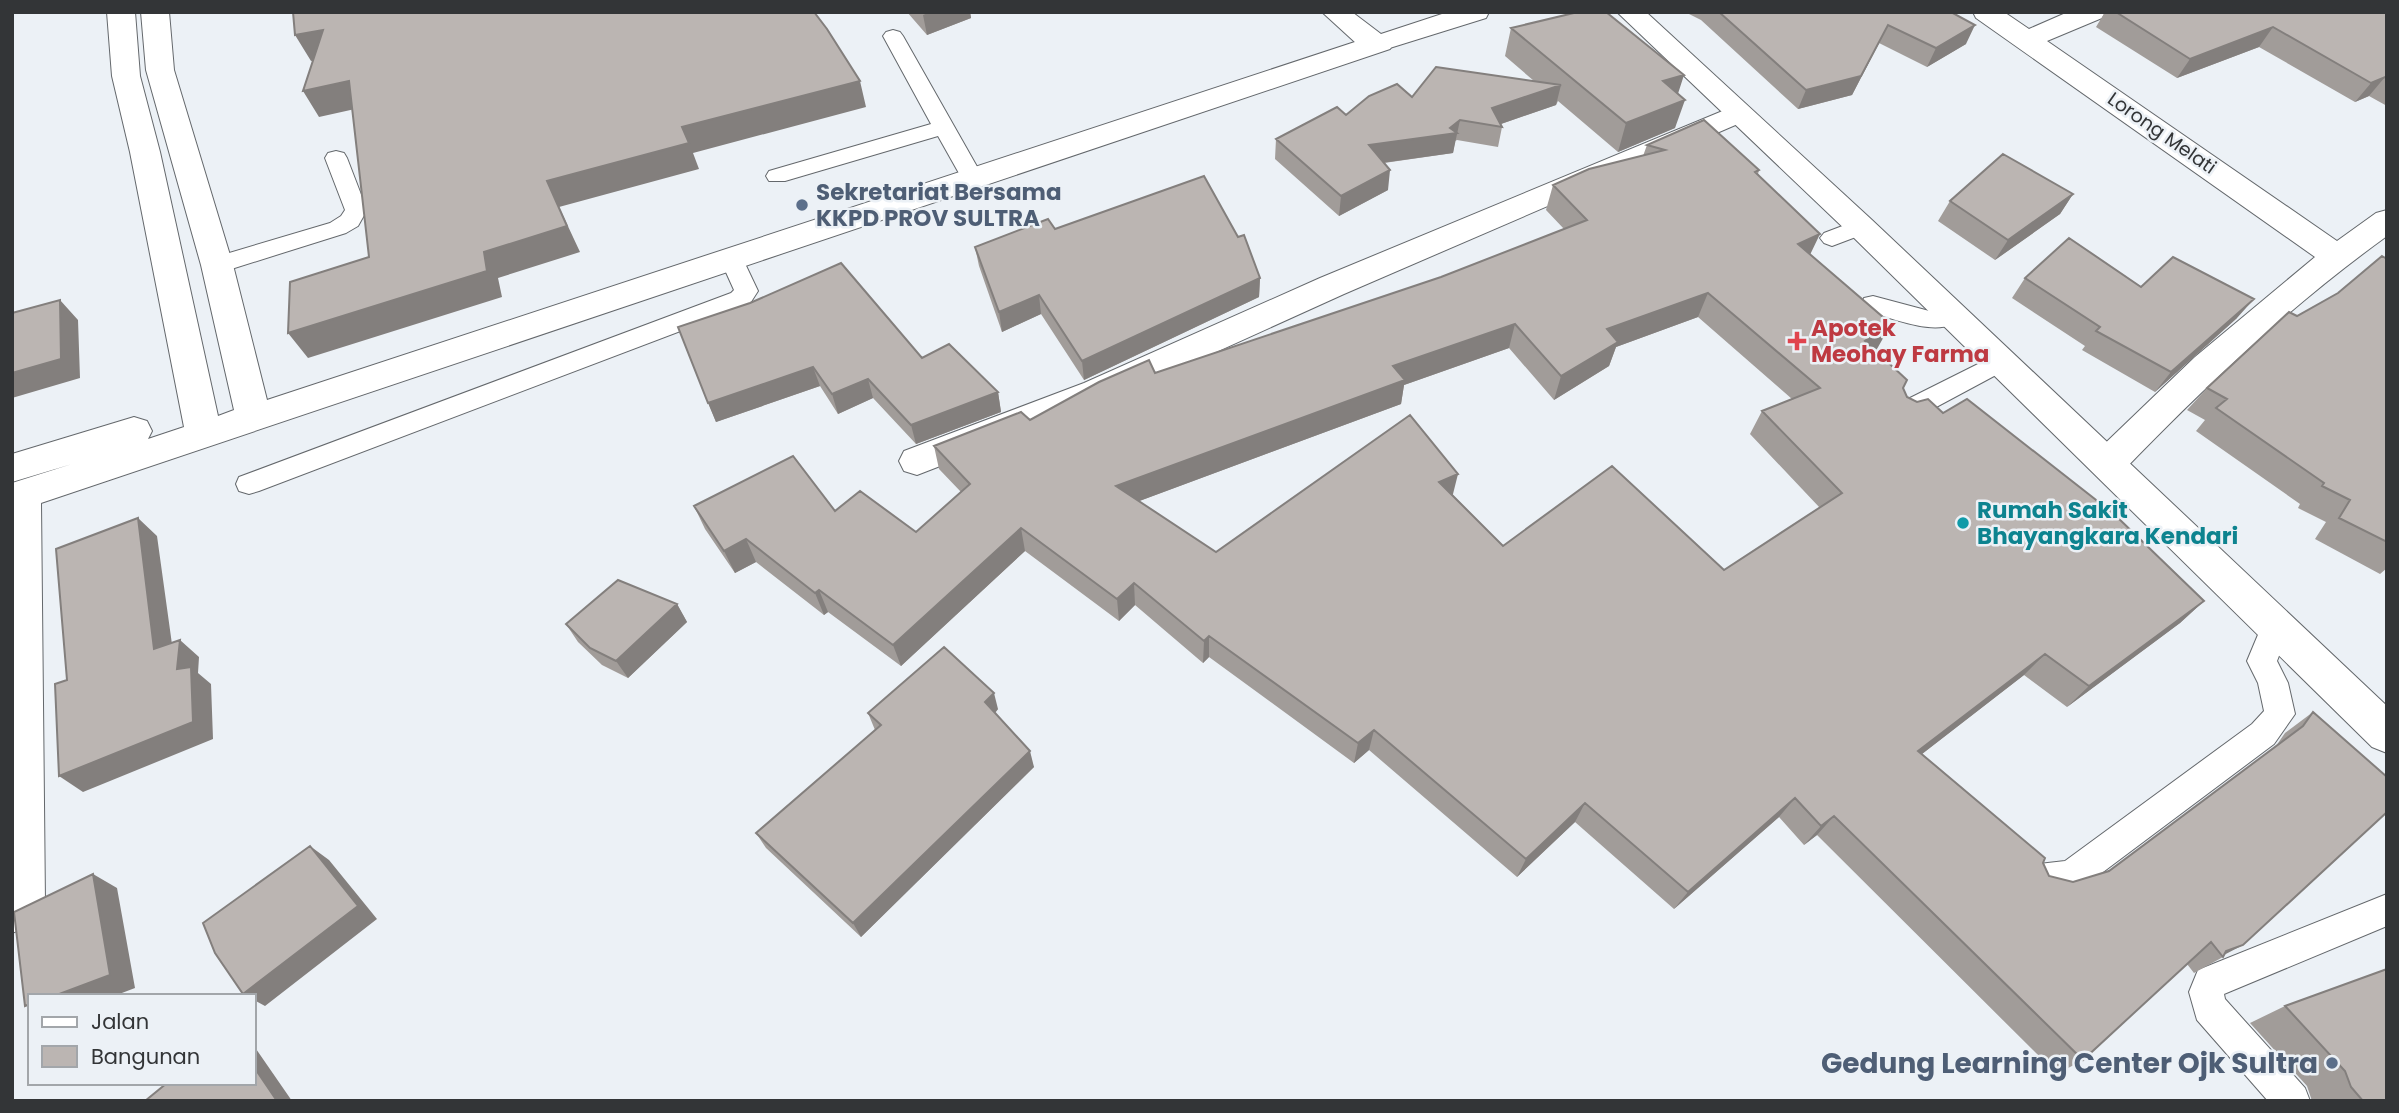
<svg xmlns="http://www.w3.org/2000/svg" width="2399" height="1113" font-family="Poppins,sans-serif">
<style>
.lines{fill:none;stroke-linecap:round;stroke-linejoin:round}
.service-casing{stroke:#64686c;stroke-width:2}
.minor-casing{stroke:#64686c;stroke-width:2}
.tertiary-casing{stroke:#64686c;stroke-width:2}
.service{fill:#fff;fill-rule:evenodd}
.minor{fill:#fff;fill-rule:evenodd}
.tertiary{fill:#fff;fill-rule:evenodd}
.wall{fill:#a19c99;fill-rule:evenodd}
.shaded-wall{fill:#837f7d}
.building{fill:#bbb5b2;stroke:#837f7d;stroke-width:2;fill-rule:evenodd}
.service-dot{fill:#5c6f8a;stroke:#ecf1f6;stroke-width:2.5}
.health-dot{fill:#e0444e;stroke:#ecf1f6;stroke-width:2.5}
.culture-dot{fill:#0f9aa8;stroke:#ecf1f6;stroke-width:2.5}
.labels{text-anchor:middle;dominant-baseline:central;stroke-width:5;stroke-linejoin:round;paint-order:stroke}
.far-street-label{font-size:19px;fill:#333537;stroke:#ecf1f6}
.service-label{font-size:23px;font-weight:bold;fill:#4e5e75;stroke:#ecf1f6;text-anchor:start}
.health-label{font-size:23px;font-weight:bold;fill:#be3a42;stroke:#ecf1f6;text-anchor:start}
.culture-label{font-size:23px;font-weight:bold;fill:#0d838f;stroke:#ecf1f6;text-anchor:start}
.near-service-label{font-size:28px;font-weight:bold;fill:#4e5e75;stroke:#ecf1f6;text-anchor:end}
</style>
<rect width="100%" height="100%" fill="#ecf1f6"/>
<g class="lines">
<g class="service-casing">
<path id="service" d="M 893,30 L 900,32 L 903,36 L 984,179 L 981,184 L 965,184 L 938,136 L 785,181 L 769,181 L 766,176 L 769,171 L 931,124 L 883,36 L 886,32 Z
M 336,151 L 344,153 L 347,158 L 367,210 L 358,226 L 346,233 L 225,271 L 217,273 L 209,271 L 205,265 L 209,259 L 330,223 L 341,216 L 345,210 L 325,158 L 328,153 Z
M 1861,219 L 1869,222 L 1872,227 L 1869,232 L 1832,246 L 1824,243 L 1820,238 L 1824,233 Z
M 732,251 L 740,253 L 758,291 L 749,305 L 259,491 L 249,494 L 239,491 L 236,484 L 239,477 L 731,293 L 734,290 L 720,259 L 724,253 Z
M 1873,296 L 1933,312 L 1952,305 L 1961,308 L 1964,314 C 1947,343 1890,317 1864,310 L 1861,304 L 1864,298 Z
M 2000,353 L 2009,356 L 2013,362 L 2009,368 L 1912,420 L 1903,423 L 1894,420 L 1890,413 L 1894,406 Z
M 2275,615 L 2285,618 L 2290,627 L 2277,661 L 2288,683 L 2295,714 L 2274,744 L 2083,887 C 2065,894 2045,898 2027,891 L 2023,880 L 2027,869 L 2039,864 L 2065,861 L 2252,724 L 2264,711 L 2258,683 L 2247,661 L 2265,618 Z
M 2387,894 L 2387,926 L 2224,994 L 2225,999 L 2305,1088 L 2310,1101 L 2268,1101 L 2197,1020 L 2189,992 L 2198,970 Z"/>
</g>
<g class="minor-casing">
<path id="minor" d="M 107,12 L 135,12 L 140,76 L 160,152 L 218,416 L 234,410 L 201,265 L 146,70 L 141,12 L 169,12 L 174,70 L 233,265 L 267,400 L 1370,37 L 1380,35 L 1390,37 L 1394,43 L 1390,49 L 41,503 L 45,903 C 37,920 30,926 12,933 L 12,483 L 72,464 L 12,482 L 12,454 L 134,417 L 147,421 L 152,431 L 148,439 L 184,427 L 130,152 L 112,76 Z
M 1973,12 L 2004,12 L 2029,29 L 2068,12 L 2105,12 L 2102,18 L 2047,41 L 2337,241 L 2376,213 L 2387,210 L 2387,236 C 2290,306 2204,387 2121,473 L 2108,477 L 2095,473 L 2090,463 L 2095,453 L 2195,357 L 2315,257 L 1976,18 Z
M 1737,105 L 1747,108 L 1752,114 L 1747,120 L 1344,294 L 1108,401 L 917,475 L 904,471 L 899,461 L 904,451 L 1084,383 L 1320,278 Z"/>
</g>
<g class="tertiary-casing">
<path id="tertiary" d="M 1322,12 L 1352,12 L 1381,34 L 1448,12 L 1489,12 L 1486,18 L 1380,51 L 1357,44 Z
M 1617,12 L 1646,12 L 1872,220 L 2387,706 L 2387,753 L 2372,747 L 1850,234 Z"/>
</g>
<use href="#service" class="service"/>
<use href="#minor" class="minor"/>
<use href="#tertiary" class="tertiary"/>
</g>
<path class="wall" d="M 907,12 L 970,12 L 971,18 L 927,35 Z
M 1685,12 L 1951,12 L 1966,44 L 1927,67 L 1879,43 L 1852,95 L 1798,109 L 1701,20 Z
M 2105,12 L 2387,12 L 2387,106 L 2369,96 L 2355,102 L 2259,47 L 2177,78 L 2096,27 Z
M 1511,28 L 1678,94 L 1675,128 L 1618,152 L 1558,101 L 1556,105 L 1501,124 L 1502,127 L 1498,147 L 1457,140 L 1455,141 L 1453,153 L 1384,163 L 1388,190 L 1339,216 L 1275,159 L 1276,139 L 1346,115 L 1412,97 L 1534,81 L 1505,56 Z
M 1647,145 L 1759,170 L 1758,174 L 1810,255 L 1877,349 L 1875,350 L 1903,388 L 1907,397 L 1943,413 L 2204,601 L 2180,623 L 2067,707 L 2024,675 L 1922,754 L 2043,863 L 2049,876 L 2073,882 L 2108,872 L 2276,746 L 2285,733 L 2313,712 L 2223,957 L 2194,973 L 2187,964 L 2083,1060 L 2057,1074 L 1817,835 L 1804,845 L 1779,817 L 1674,909 L 1575,822 L 1517,877 L 1369,750 L 1354,763 L 1209,657 L 1203,663 L 1135,605 L 1119,621 L 1025,551 L 901,666 L 828,612 L 824,615 L 756,562 L 735,573 L 705,529 L 694,506 L 835,511 L 916,532 L 961,492 L 939,469 L 934,446 L 1030,420 L 1155,373 L 1441,277 L 1564,229 L 1546,210 L 1553,185 L 1643,156 ZM 1698,317 L 1792,399 L 1762,411 L 1750,434 L 1820,508 L 1724,570 L 1503,546 L 1453,495 L 1216,552 L 1139,501 L 1401,404 L 1404,385 L 1509,348 L 1554,400 L 1609,366 L 1616,347 Z
M 2073,194 L 2060,214 L 1995,260 L 1938,221 L 1950,201 Z
M 1055,229 L 1260,278 L 1259,297 L 1084,380 L 1041,314 L 1002,332 L 979,266 L 975,247 Z
M 2387,259 L 2387,568 L 2380,574 L 2315,539 L 2326,522 L 2298,508 L 2300,504 L 2196,431 L 2205,420 L 2187,410 L 2207,388 L 2297,316 L 2338,293 Z
M 2025,278 L 2141,287 L 2237,318 L 2155,392 L 2082,350 L 2085,346 L 2012,298 Z
M 678,327 L 922,358 L 998,392 L 1001,412 L 916,444 L 873,398 L 838,414 L 820,386 L 716,422 Z
M 677,604 L 687,622 L 628,678 L 602,665 L 578,642 L 566,624 Z
M 998,709 L 995,713 L 1034,767 L 861,937 L 766,848 L 756,833 L 875,730 L 868,713 Z
M 2285,1006 L 2387,1101 L 2312,1101 L 2307,1086 L 2250,1023 Z"/>
<path class="shaded-wall" d="M 930,12 L 970,12 L 971,18 L 927,35 L 923,15 Z
M 1888,25 L 1879,43 L 1852,95 L 1798,109 L 1806,90 Z
M 1975,25 L 1966,44 L 1927,67 L 1936,48 Z
M 2273,27 L 2259,47 L 2177,78 L 2190,59 Z
M 323,30 L 339,56 L 311,61 L 295,35 Z
M 1684,75 L 1675,103 L 1663,81 Z
M 2385,77 L 2369,96 L 2355,102 L 2371,83 Z
M 349,81 L 364,107 L 319,117 L 303,91 Z
M 860,81 L 866,107 L 693,153 L 699,169 L 559,207 L 580,252 L 498,278 L 502,297 L 308,358 L 288,333 L 484,252 L 547,181 L 682,127 Z
M 1561,85 L 1556,105 L 1495,126 L 1492,108 Z
M 1685,100 L 1675,128 L 1618,152 L 1626,123 Z
M 1460,120 L 1453,153 L 1367,165 L 1369,145 L 1450,128 Z
M 1390,170 L 1388,190 L 1339,216 L 1341,196 Z
M 2073,194 L 2060,214 L 1995,260 L 2008,240 Z
M 1820,234 L 1808,259 L 1798,244 Z
M 1260,278 L 1259,297 L 1084,380 L 1082,361 Z
M 1708,293 L 1698,317 L 1616,347 L 1609,366 L 1554,400 L 1561,376 L 1607,329 Z
M 1039,295 L 1041,314 L 1002,332 L 999,312 Z
M 2254,299 L 2237,318 L 2155,392 L 2171,372 Z
M 60,300 L 78,320 L 80,378 L 12,398 L 12,373 Z
M 1515,324 L 1509,348 L 1404,385 L 1401,404 L 1118,509 L 1116,486 L 1393,366 Z
M 1891,324 L 1877,349 L 1852,365 L 1865,341 Z
M 813,367 L 820,386 L 716,422 L 708,403 Z
M 868,379 L 873,398 L 838,414 L 832,394 Z
M 998,392 L 1001,412 L 916,444 L 911,425 Z
M 1458,474 L 1452,498 L 1439,482 Z
M 138,518 L 157,536 L 175,666 L 154,649 Z
M 1021,528 L 1025,551 L 901,666 L 893,645 Z
M 746,539 L 756,562 L 735,573 L 724,551 Z
M 1134,583 L 1135,605 L 1119,621 L 1117,599 Z
M 819,590 L 828,612 L 824,615 L 815,593 Z
M 2204,601 L 2180,623 L 2067,707 L 2089,686 Z
M 677,604 L 687,622 L 628,678 L 616,661 Z
M 1209,636 L 1209,657 L 1203,663 L 1204,641 Z
M 180,640 L 199,657 L 198,673 L 211,684 L 213,739 L 83,792 L 59,776 L 177,669 Z
M 2045,654 L 2024,675 L 1900,771 L 1918,751 Z
M 994,693 L 998,709 L 990,719 L 985,702 Z
M 1374,730 L 1369,750 L 1354,763 L 1358,743 Z
M 1030,751 L 1034,767 L 861,937 L 853,923 Z
M 1795,798 L 1779,817 L 1674,909 L 1688,892 Z
M 1585,803 L 1575,822 L 1517,877 L 1526,859 Z
M 1834,816 L 1817,835 L 1804,845 L 1821,826 Z
M 310,846 L 329,860 L 377,919 L 265,1006 L 254,1000 L 254,996 L 247,996 L 243,994 Z
M 93,874 L 117,888 L 135,988 L 114,996 L 54,996 Z
M 2243,945 L 2222,956 L 2226,951 Z
M 254,1046 L 292,1101 L 277,1101 L 254,1067 Z"/>
<path class="building" d="M 293,12 L 814,12 L 827,29 L 860,81 L 682,127 L 689,143 L 547,181 L 567,226 L 484,252 L 487,271 L 288,333 L 290,282 L 369,257 L 349,81 L 303,91 L 323,30 L 295,35 Z
M 1578,12 L 1606,12 L 1684,75 L 1663,81 L 1685,100 L 1626,123 L 1511,28 Z
M 1719,12 L 1951,12 L 1975,25 L 1936,48 L 1888,25 L 1861,76 L 1806,90 Z
M 2116,12 L 2387,12 L 2387,78 L 2385,77 L 2371,83 L 2273,27 L 2190,59 Z
M 1436,67 L 1561,85 L 1492,108 L 1502,127 L 1460,120 L 1450,128 L 1457,133 L 1369,145 L 1390,170 L 1341,196 L 1276,139 L 1337,107 L 1346,115 L 1369,96 L 1397,84 L 1412,97 Z
M 1704,120 L 1759,170 L 1755,172 L 1820,234 L 1798,244 L 1891,324 L 1865,341 L 1907,380 L 1903,388 L 1907,397 L 1917,402 L 1928,399 L 1943,413 L 1967,399 L 2114,514 L 2204,601 L 2089,686 L 2045,654 L 1918,751 L 2045,858 L 2043,863 L 2049,876 L 2073,882 L 2109,871 L 2303,726 L 2313,712 L 2387,777 L 2387,812 L 2243,945 L 2226,951 L 2223,957 L 2211,942 L 2083,1060 L 1834,816 L 1821,826 L 1795,798 L 1688,892 L 1585,803 L 1526,859 L 1374,730 L 1358,743 L 1209,636 L 1204,641 L 1134,583 L 1117,599 L 1021,528 L 893,645 L 819,590 L 815,593 L 746,539 L 724,551 L 694,506 L 793,456 L 835,511 L 860,491 L 916,532 L 970,484 L 934,446 L 1021,412 L 1030,420 L 1099,382 L 1149,360 L 1155,373 L 1441,277 L 1587,220 L 1553,185 L 1589,169 L 1665,150 L 1647,145 ZM 1708,293 L 1820,388 L 1762,411 L 1842,493 L 1724,570 L 1612,466 L 1503,546 L 1439,482 L 1458,474 L 1410,415 L 1216,552 L 1116,486 L 1405,380 L 1393,366 L 1515,324 L 1561,376 L 1618,342 L 1607,329 Z
M 2003,154 L 2073,194 L 2008,240 L 1950,201 Z
M 1204,176 L 1238,237 L 1244,235 L 1260,278 L 1082,361 L 1039,295 L 999,312 L 975,247 L 1048,219 L 1055,229 Z
M 2069,238 L 2141,287 L 2173,257 L 2254,299 L 2171,372 L 2096,331 L 2100,327 L 2025,278 Z
M 2382,256 L 2387,259 L 2387,542 L 2339,518 L 2350,500 L 2322,486 L 2324,483 L 2216,408 L 2227,399 L 2207,388 L 2289,312 L 2297,316 L 2338,293 Z
M 841,263 L 922,358 L 949,344 L 998,392 L 911,425 L 868,379 L 832,394 L 813,367 L 708,403 L 678,327 L 750,303 Z
M 60,300 L 61,359 L 12,373 L 12,313 Z
M 138,518 L 154,649 L 180,640 L 177,669 L 191,667 L 193,722 L 59,776 L 55,684 L 67,680 L 56,549 Z
M 618,580 L 677,604 L 616,661 L 590,648 L 566,624 Z
M 944,647 L 994,693 L 985,702 L 1030,751 L 853,923 L 756,833 L 881,725 L 868,713 Z
M 310,846 L 358,906 L 243,994 L 215,953 L 203,923 Z
M 93,874 L 110,975 L 54,996 L 30,996 L 30,1004 L 25,1006 L 14,912 Z
M 2387,969 L 2387,1101 L 2363,1101 L 2351,1087 L 2345,1071 L 2285,1006 Z
M 254,1067 L 277,1101 L 145,1101 L 167,1083 L 254,1083 Z"/>
<g class="service-dot">
<circle cx="802" cy="205" r="7"/>
<circle cx="2332" cy="1063" r="7"/>
</g>
<path class="health-dot" d="M1793.5 330.5h7v7h7v7h-7v7h-7v-7h-7v-7h7z"/>
<circle class="culture-dot" cx="1963" cy="523" r="7"/>
<g class="labels">
<g class="far-street-label">
<text transform="translate(2162 133) rotate(35)">Lorong Melati</text>
</g>
<g class="service-label">
<text x="816" y="192">Sekretariat Bersama<tspan x="816" dy="26">KKPD PROV SULTRA</tspan></text>
</g>
<g class="health-label">
<text x="1811" y="328">Apotek<tspan x="1811" dy="26">Meohay Farma</tspan></text>
</g>
<g class="culture-label">
<text x="1977" y="510">Rumah Sakit<tspan x="1977" dy="26">Bhayangkara Kendari</tspan></text>
</g>
<g class="near-service-label">
<text x="2318" y="1063">Gedung Learning Center Ojk Sultra</text>
</g>
</g>
<rect width="2399" height="1113" fill="none" stroke="#333537" stroke-width="28"/>
<rect x="28" y="994" width="228" height="91" fill="#ecf1f6" stroke="#a2a6aa" stroke-width="2"/>
<rect x="42" y="1017" width="35" height="10" fill="#ffffff" stroke="#a2a6aa" stroke-width="2"/>
<text x="91" y="1029" font-size="21" fill="#333537">Jalan</text>
<rect x="42" y="1046" width="35" height="21" fill="#bbb5b2" stroke="#a2a6aa" stroke-width="2"/>
<text x="91" y="1064" font-size="21" fill="#333537">Bangunan</text>
</svg>
